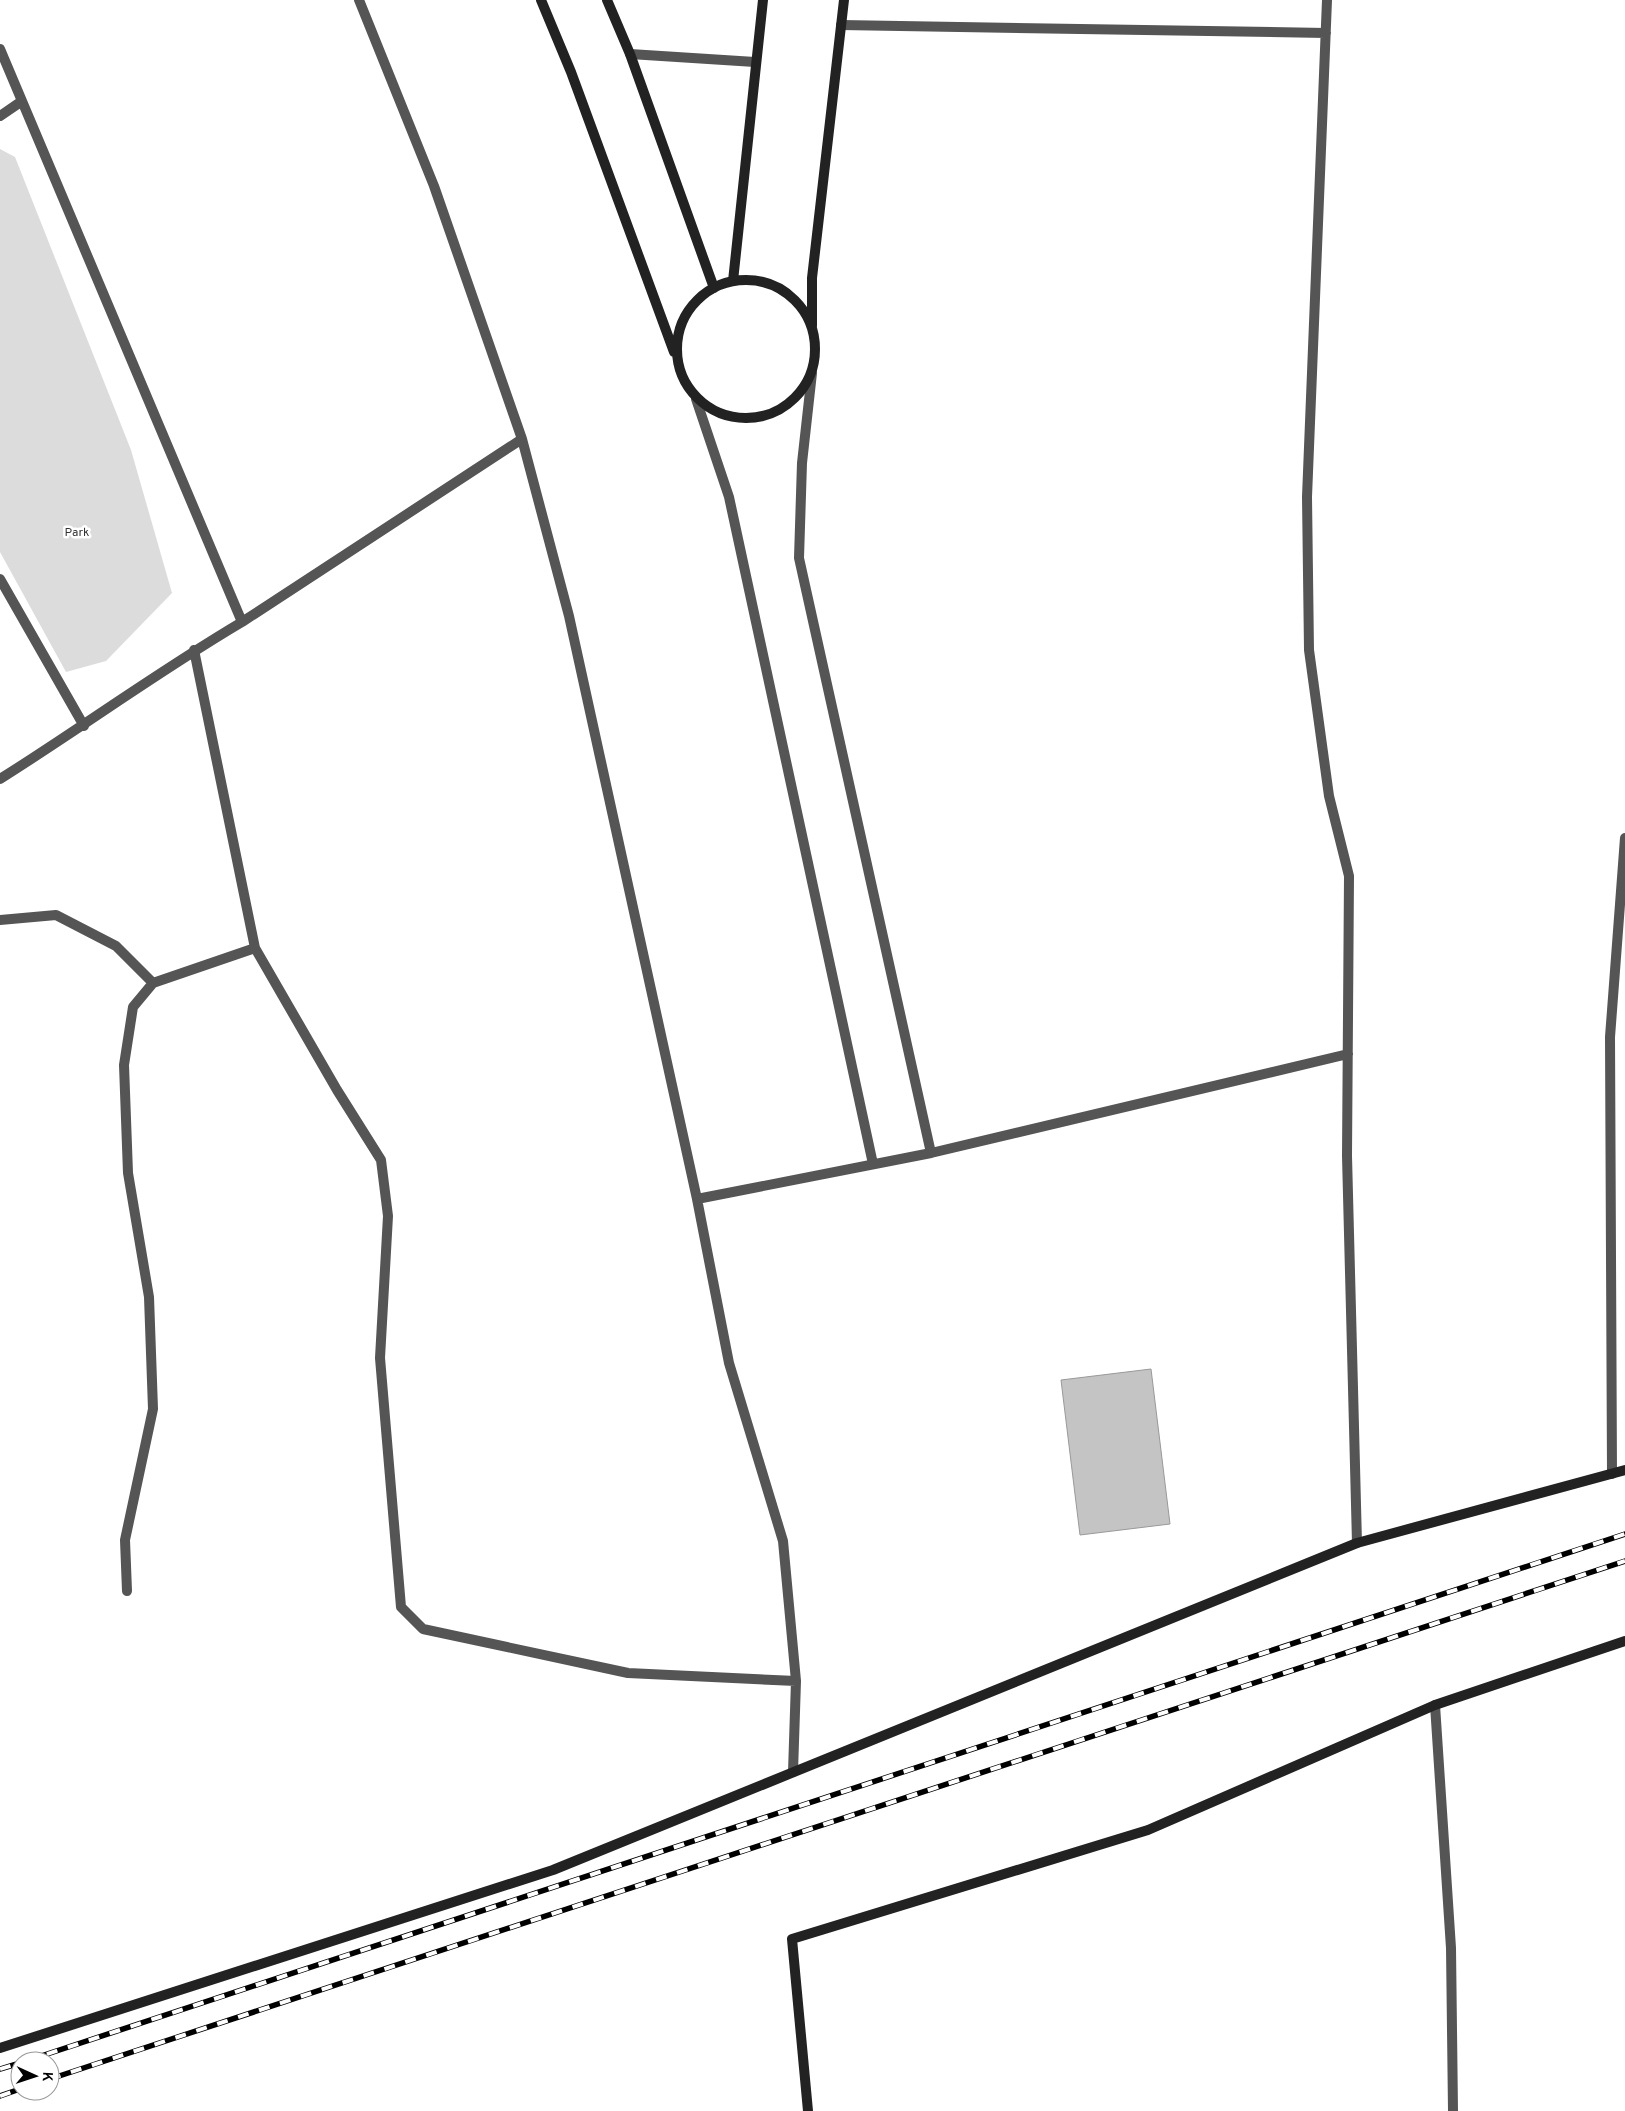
<svg xmlns="http://www.w3.org/2000/svg" width="1625" height="2111" font-family="Overpass,sans-serif">
<style>
.green{fill:#dcdcdc}
.building{fill:#c4c4c4;stroke:#999}
.lines{fill:none;stroke-linecap:round;stroke-linejoin:round}
.street{stroke:#555;stroke-width:10}
.secondary{stroke:#222;stroke-width:10}
.rail-casing{stroke:#000;stroke-width:5.5}
.rail{stroke:#fff;stroke-width:4;stroke-dasharray:11;stroke-linecap:butt}
.labels{text-anchor:middle;dominant-baseline:central;stroke-width:5;stroke-linejoin:round;paint-order:stroke}
.park-label{font-size:12px;fill:#333;stroke:#fff}
</style>
<rect width="100%" height="100%" fill="#fff"/>
<path class="green" d="M 0,149 L 15,157 L 131,450 L 172,593 L 106,661 L 66,672 L 0,552 Z"/>
<path class="building" d="M 1151,1369 L 1170,1524 L 1080,1535 L 1061,1380 Z"/>
<g class="lines">
<path class="street" d="M 359,0 L 434,186 L 522,439 L 569,616 L 697,1199 L 729,1363 L 783,1541 L 796,1681 L 793,1772
M 1327,0 L 1307,497 L 1309,650 L 1329,796 L 1349,876 L 1347,1156 L 1357,1543
M 841,25 L 1326,33
M 0,49 L 242,622
M 630,54 L 755,62
M 0,116 L 22,101
M 812,373 L 802,463 L 799,558 L 931,1153
M 696,399 L 729,497 L 873,1164
M 0,579 L 84,726
M 194,650 L 255,948 L 337,1090 L 381,1160 L 388,1216 L 380,1358 L 401,1607 L 423,1629 L 628,1673 L 796,1681
M 0,779 C 81,728 159,671 242,622 L 522,439
M 0,920 L 56,915 L 116,946 L 153,983
M 697,1199 L 931,1153 L 1348,1054
M 1612,1474 L 1610,1037 L 1625,838
M 127,1591 L 125,1540 L 153,1409 L 149,1297 L 128,1173 L 124,1065 L 133,1007 L 153,983 L 255,948
M 1435,1705 L 1451,1948 L 1453,2111"/>
<path class="secondary" d="M 541,0 L 571,72 L 674,352
M 607,0 L 630,54 L 714,288
M677 349a69 69 0 1 1 138 0a69 69 0 1 1-138 0Z
M 733,281 L 763,0
M 812,326 L 812,278 L 844,0
M 0,2048 L 553,1870 L 1357,1543 L 1625,1470
M 808,2111 L 792,1939 L 1148,1830 L 1435,1705 L 1625,1641"/>
<g class="rail-casing">
<path id="rail" d="M 26,2061 L 1625,1534
M 0,2069 L 20,2063
M 50,2079 L 1625,1561
M 0,2096 L 20,2089"/>
</g>
<use href="#rail" class="rail"/>
</g>
<g class="labels">
<g class="park-label">
<text x="77" y="533">Park</text>
</g>
</g>
<g transform="translate(35 2076) rotate(93)"><circle r="24" fill="#ffffff" stroke="#999999"/>
<path d="M0-4L9 19L0 12L-9 19Z" fill="#000000"/>
<text y="-8" font-size="14" font-weight="bold" text-anchor="middle" fill="#000000">K</text>
</g>
</svg>
